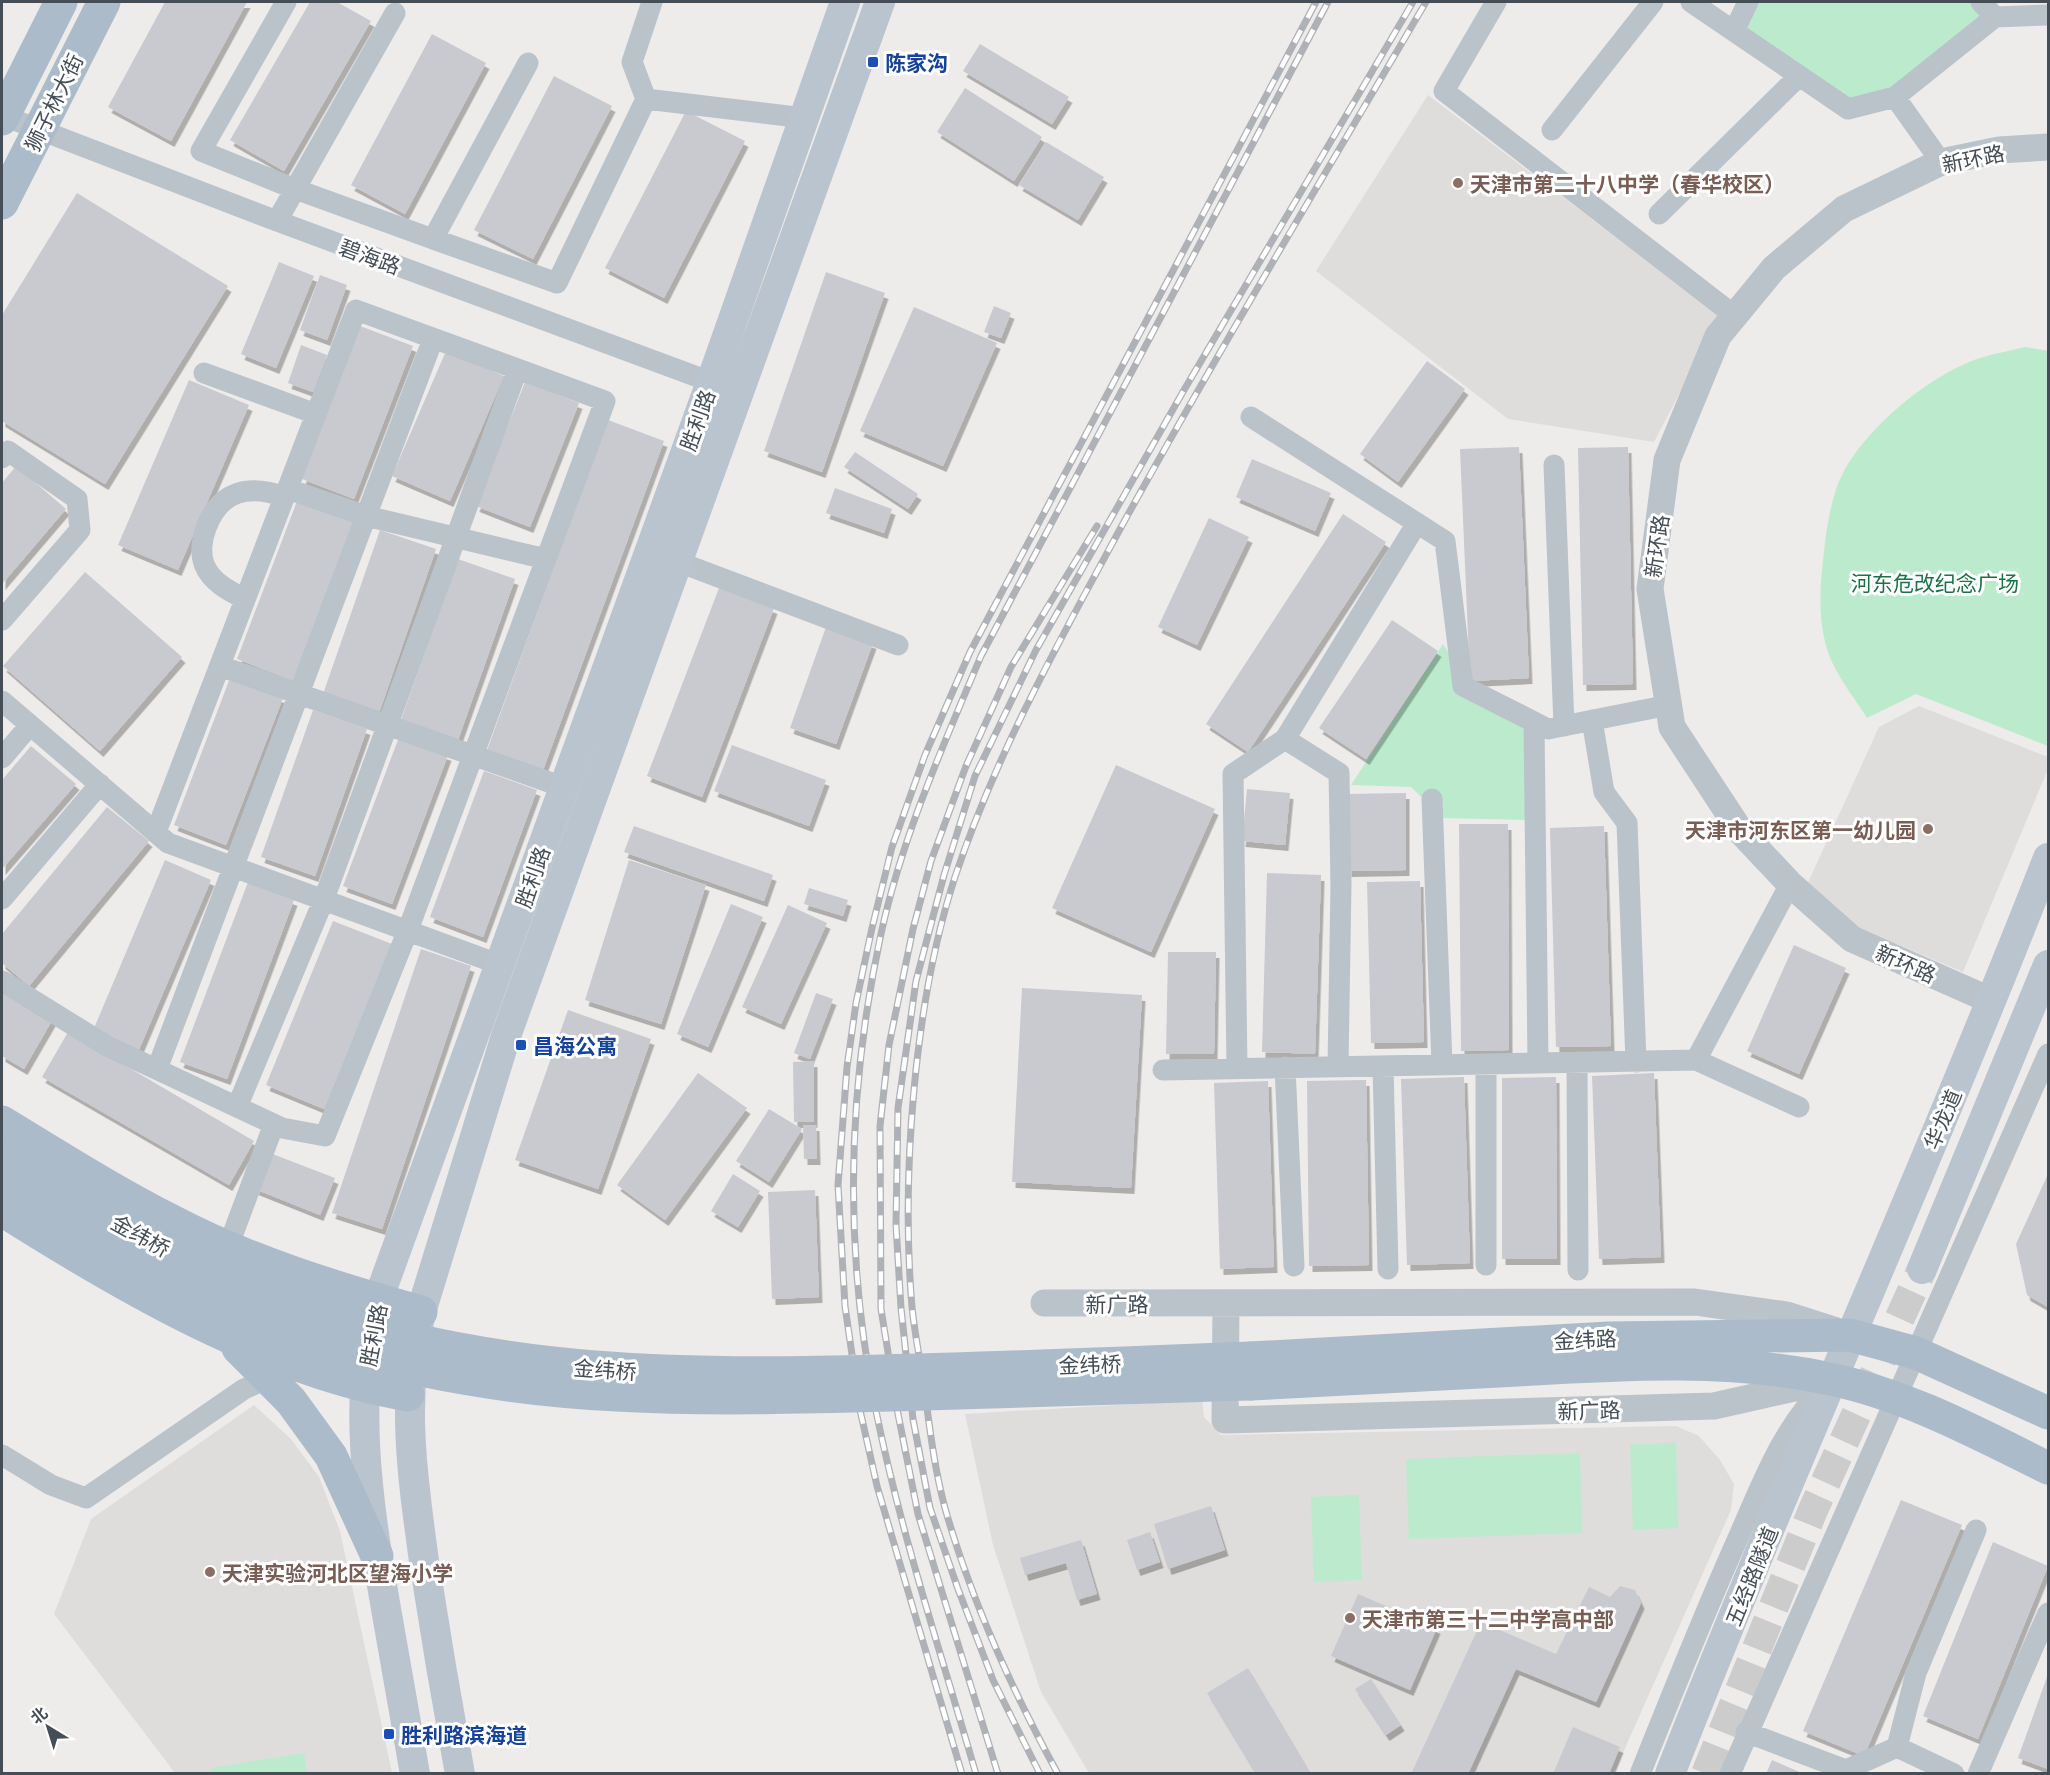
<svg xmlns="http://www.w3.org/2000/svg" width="2050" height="1775" font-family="Lato,'Noto Sans SC',sans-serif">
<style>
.education{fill:#dfdcdc}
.green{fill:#bbeacd}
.building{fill:#c8cad0;filter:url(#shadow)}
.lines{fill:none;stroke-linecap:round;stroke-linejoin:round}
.secondary-tunnel{stroke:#cccccd;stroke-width:30;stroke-dasharray:30 15;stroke-linecap:butt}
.minor{stroke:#bac3ca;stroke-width:21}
.tertiary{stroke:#bac3ca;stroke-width:27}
.secondary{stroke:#bac4ce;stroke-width:30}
.primary{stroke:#acbbc9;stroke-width:33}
.rail-casing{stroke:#aeb1b5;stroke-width:7}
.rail{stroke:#fff;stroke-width:4.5;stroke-dasharray:14;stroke-linecap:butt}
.primary-bridge{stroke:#acbbc9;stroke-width:33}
.transit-dot{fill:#1a4fb4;stroke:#fff;stroke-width:2}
.education-dot{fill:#8d6e63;stroke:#fff;stroke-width:2}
.labels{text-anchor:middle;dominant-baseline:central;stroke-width:6;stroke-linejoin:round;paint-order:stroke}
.transit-label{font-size:21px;font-weight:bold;fill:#164399;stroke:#fff;text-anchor:start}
.street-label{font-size:21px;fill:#454e57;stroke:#fff}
.education-label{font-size:21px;font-weight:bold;fill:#785e54;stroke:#fff;text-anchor:start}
.park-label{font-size:21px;fill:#1d7147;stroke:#fff}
</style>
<defs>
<filter id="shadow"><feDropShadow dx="3.5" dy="6" stdDeviation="0" flood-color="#0004"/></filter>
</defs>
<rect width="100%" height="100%" fill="#eeebeb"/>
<path class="education" d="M 1428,95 L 1720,316 L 1654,442 L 1508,419 L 1316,271 Z
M 1919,706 L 2048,757 L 2048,769 L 1963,972 L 1857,927 L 1805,889 L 1879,727 Z
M 1202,1400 L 1204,1417 L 1221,1435 L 1676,1426 L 1699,1436 L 1720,1460 L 1734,1484 L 1731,1510 L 1614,1773 L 1089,1773 L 1041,1692 L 993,1545 L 965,1414 Z
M 254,1405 L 291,1439 L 319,1477 L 340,1531 L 392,1773 L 175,1773 L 54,1614 L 91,1519 Z"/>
<path class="green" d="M 1751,2 L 1976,2 L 1989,17 L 1856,117 L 1741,28 Z
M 2025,347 L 2048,351 L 2048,746 L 1916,694 L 1867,718 C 1856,700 1842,683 1833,664 C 1818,633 1819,594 1823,561 C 1826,533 1830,498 1843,473 C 1867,427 1931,374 1980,358 C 1995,353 2010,351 2025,347 Z
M 1443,644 L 1474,692 L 1530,723 L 1531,820 L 1443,818 L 1411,787 L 1351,785 Z
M 1676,1443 L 1678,1528 L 1633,1530 L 1630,1444 Z
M 1580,1453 L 1582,1533 L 1409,1539 L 1406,1459 Z
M 1359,1495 L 1362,1580 L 1314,1582 L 1311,1497 Z
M 304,1753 L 307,1773 L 212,1773 L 211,1768 Z"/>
<path class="building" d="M 165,2 L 247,2 L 171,141 L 108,107 Z
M 310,2 L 337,2 L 371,21 L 284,171 L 230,140 Z
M 432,34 L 486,63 L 405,214 L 351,185 Z
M 980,44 L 1069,97 L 1052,124 L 963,71 Z
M 554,76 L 612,106 L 533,259 L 474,230 Z
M 965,88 L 1042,137 L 1014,181 L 937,132 Z
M 686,111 L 745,141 L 664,298 L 605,268 Z
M 1046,142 L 1104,177 L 1078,220 L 1019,185 Z
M 77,193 L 228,286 L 105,484 L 2,421 L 2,315 Z
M 279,262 L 314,276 L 276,368 L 241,354 Z
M 826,272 L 885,293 L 822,472 L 764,451 Z
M 320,275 L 347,285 L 327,340 L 300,330 Z
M 994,306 L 1011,313 L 1001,338 L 984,332 Z
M 914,307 L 997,343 L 943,466 L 860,431 Z
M 360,326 L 413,346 L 354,499 L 302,479 Z
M 301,345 L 327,355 L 313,392 L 288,383 Z
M 446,351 L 504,376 L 450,501 L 392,476 Z
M 1427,361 L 1465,389 L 1398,482 L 1360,454 Z
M 189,380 L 249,405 L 178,570 L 118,545 Z
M 525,382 L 579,403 L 530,527 L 476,506 Z
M 608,420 L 664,441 L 543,770 L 487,750 Z
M 1519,447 L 1529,678 L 1470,681 L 1460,449 Z
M 1628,447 L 1633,684 L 1583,685 L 1578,448 Z
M 855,452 L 918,494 L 908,509 L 844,467 Z
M 1252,459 L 1331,493 L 1315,531 L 1236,497 Z
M 16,466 L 66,509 L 2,584 L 2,483 Z
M 835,488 L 892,509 L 884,533 L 826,513 Z
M 297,501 L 354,522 L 294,681 L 237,659 Z
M 1343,514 L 1386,542 L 1248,752 L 1206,724 Z
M 1209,518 L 1249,537 L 1197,645 L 1158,627 Z
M 380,530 L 436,549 L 379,713 L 323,694 Z
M 458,559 L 515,579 L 458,740 L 401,720 Z
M 85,572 L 182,657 L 100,751 L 3,666 Z
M 719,588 L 774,608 L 702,797 L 647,776 Z
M 1392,620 L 1438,651 L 1366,759 L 1319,728 Z
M 826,627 L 873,643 L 836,744 L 790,728 Z
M 230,678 L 283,698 L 226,845 L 174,825 Z
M 313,710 L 367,729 L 315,876 L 261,857 Z
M 399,737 L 448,755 L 392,904 L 343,886 Z
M 732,745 L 826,780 L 809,826 L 714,791 Z
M 31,746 L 76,784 L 2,869 L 2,780 Z
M 1116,765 L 1215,809 L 1151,952 L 1052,908 Z
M 484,771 L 537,790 L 483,937 L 430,917 Z
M 1247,789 L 1290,793 L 1285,845 L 1242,841 Z
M 1406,793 L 1406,870 L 1348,871 L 1348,794 Z
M 107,807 L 149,841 L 29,986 L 2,963 L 2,934 Z
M 1459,824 L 1508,824 L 1509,1050 L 1461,1051 Z
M 634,826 L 773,875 L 764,901 L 624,852 Z
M 1604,826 L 1611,1046 L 1556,1047 L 1550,828 Z
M 165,860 L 211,880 L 138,1052 L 92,1033 Z
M 629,860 L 706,885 L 661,1024 L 585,1000 Z
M 1267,873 L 1321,875 L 1315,1054 L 1262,1052 Z
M 1420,881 L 1424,1042 L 1371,1043 L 1367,882 Z
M 248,882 L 294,900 L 227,1079 L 180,1062 Z
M 809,888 L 848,900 L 843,916 L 804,904 Z
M 731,904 L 763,917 L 708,1047 L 677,1034 Z
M 788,905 L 827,923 L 781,1024 L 742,1007 Z
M 333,921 L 392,944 L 324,1109 L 266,1085 Z
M 1794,945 L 1846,968 L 1799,1074 L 1747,1051 Z
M 421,949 L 471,966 L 382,1229 L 332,1213 Z
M 1168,952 L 1216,952 L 1214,1054 L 1166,1054 Z
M 2,986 L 54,1017 L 24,1069 L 2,1056 Z
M 1022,988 L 1142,995 L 1131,1188 L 1012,1182 Z
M 816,993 L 833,999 L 810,1059 L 794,1053 Z
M 568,1010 L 651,1039 L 598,1189 L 515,1160 Z
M 68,1032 L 254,1141 L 229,1185 L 42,1077 Z
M 814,1061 L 814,1122 L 794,1122 L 793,1062 Z
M 698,1073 L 747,1108 L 665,1220 L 617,1185 Z
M 1654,1073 L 1661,1257 L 1599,1259 L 1592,1076 Z
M 1464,1077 L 1470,1263 L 1407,1265 L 1401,1079 Z
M 1556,1077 L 1557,1259 L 1502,1259 L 1502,1078 Z
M 1366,1080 L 1369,1265 L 1309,1266 L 1307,1081 Z
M 1268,1081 L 1274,1267 L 1220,1269 L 1214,1083 Z
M 769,1109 L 802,1129 L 769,1182 L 736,1161 Z
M 803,1125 L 816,1125 L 817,1159 L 804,1159 Z
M 270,1153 L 335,1178 L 320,1215 L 255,1189 Z
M 733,1174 L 760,1191 L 738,1227 L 711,1211 Z
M 2048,1174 L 2048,1307 L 2027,1295 L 2016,1244 Z
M 815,1190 L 819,1297 L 772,1299 L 768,1192 Z
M 1901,1500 L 1962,1525 L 1864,1756 L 1803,1731 Z
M 1211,1506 L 1225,1550 L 1168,1569 L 1154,1524 Z
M 1150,1532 L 1160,1562 L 1137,1570 L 1127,1540 Z
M 1081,1540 L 1097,1594 L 1077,1600 L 1066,1563 L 1025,1575 L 1020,1558 Z
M 1993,1542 L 2048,1566 L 1978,1739 L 1923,1716 Z
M 1620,1586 L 1635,1590 L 1641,1603 L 1596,1702 L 1516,1669 L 1468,1774 L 1411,1774 L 1481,1622 L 1556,1654 L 1589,1587 L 1610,1597 Z
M 1358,1594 L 1437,1628 L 1410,1690 L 1331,1656 Z
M 1248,1668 L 1311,1774 L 1256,1774 L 1207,1693 Z
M 2048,1674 L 2048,1769 L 2018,1758 Z
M 1371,1679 L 1401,1725 L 1386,1735 L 1355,1689 Z
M 1573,1727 L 1620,1747 L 1609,1774 L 1553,1774 Z
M 1772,1760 L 1804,1774 L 1766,1774 Z"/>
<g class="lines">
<path class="secondary-tunnel" d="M 1706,1774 L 1813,1510 L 1922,1269"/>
<path class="minor" d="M 286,2 L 201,151 L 295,189 L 433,239 L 528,63
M 652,2 L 632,62 L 646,99 L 804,118
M 1496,2 L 1444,91 L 1735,316
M 1691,2 L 1848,109 L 1895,97 L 1941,162
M 1981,2 L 1995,17 L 2048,15
M 1734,31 L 1748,2
M 1895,97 L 1995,17
M 4,116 L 277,221 L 722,386
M 1552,130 L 1653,2
M 1659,214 L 1799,76
M 277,221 L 395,13
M 433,239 L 557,283 L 646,99
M 204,373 L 316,414
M 1251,417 L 1445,541 L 1463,686 L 1548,729 L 1669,705
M 2,458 L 8,451 L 77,499 L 80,530 L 2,620
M 1554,465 L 1564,726
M 288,489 L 366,516 L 546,559
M 676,561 L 898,645
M 245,599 C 229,591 211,582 204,564 C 200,553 202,538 206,528 C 220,490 249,484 285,497
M 220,666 L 563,787
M 2,701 L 168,843 L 501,965
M 1592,720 L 1604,792 L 1627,823 L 1636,1062
M 1534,722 L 1538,1063
M 1285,739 L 1339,773 L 1341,884 L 1338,1066
M 2,758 L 30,725
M 1432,799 L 1442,1065
M 2,899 L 100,784
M 2,981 L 107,1046 L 282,1128 L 325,1136 L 408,930 L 605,401 L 356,310 L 156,832
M 1696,1060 L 1799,1107
M 1577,1062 L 1578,1270
M 1486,1064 L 1486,1265
M 1383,1066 L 1388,1269
M 1285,1067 L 1294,1266
M 1237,1068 L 1233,774 L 1285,739 L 1417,523
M 157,1069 L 433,339
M 1163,1070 L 1696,1060 L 1790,884
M 237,1107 L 324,899 L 517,370
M 228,1247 L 274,1124
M 2,1455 L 51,1485 L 86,1498 L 244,1389 L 276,1375
M 1746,1732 L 1846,1770 L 1897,1747 L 1954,1774
M 1897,1747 L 1916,1673 L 1976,1530
M 1640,1774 C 1672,1694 1703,1616 1738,1538 C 1762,1484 1782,1428 1825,1386
M 1730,1774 L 2048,1054
M 1978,1774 L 2048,1613"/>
<path class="tertiary" d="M 1992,1001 L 1852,939 L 1790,884 L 1741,832 L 1672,727 L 1650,589 L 1667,460 L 1718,336 L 1774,268 L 1844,209 L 1941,162 L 1999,150 L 2048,147
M 1044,1303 L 1695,1302 L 1787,1315 L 1834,1330
M 1226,1303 L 1225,1420 L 1714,1406 L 1830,1380"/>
<path class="secondary" d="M 1922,1269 L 2048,965
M 415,1774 C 405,1717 395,1660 385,1603 C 368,1502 352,1400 378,1300 L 711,382 L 845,2
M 460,1774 C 447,1703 435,1632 424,1561 C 412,1474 401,1399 421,1312 L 506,1036 L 880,2
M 1670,1774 C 1791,1466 1928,1165 2048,858"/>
<path class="primary" d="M 2,119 L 61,2
M 2,203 L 104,2
M 2,1122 C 58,1156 113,1191 172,1221 C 250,1262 336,1288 421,1312
M 2,1210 C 122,1286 267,1371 408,1395
M 238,1348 L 291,1401 L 331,1456 L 377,1556
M 1251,1358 L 1609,1338 L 1850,1335 L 1916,1353 L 2048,1413
M 1251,1384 C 1340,1380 1429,1375 1518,1370 C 1621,1364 1729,1357 1830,1379 C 1907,1395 1979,1434 2048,1468"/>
<g class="rail-casing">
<path id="rail" d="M 962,1774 L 877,1486 L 860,1410 L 845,1306 L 838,1185 L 847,1067 L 856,1003 L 872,928 L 892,847 L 925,755 L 970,652 L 1316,2
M 976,1774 C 941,1653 901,1534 876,1411 C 844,1253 847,1091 881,934 C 902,837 943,746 981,656 L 1328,2
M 998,1774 L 918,1514 L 898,1414 L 881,1309 L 880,1126 L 889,1045 L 913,929 L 931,861 L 966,766 L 1011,667 L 1097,526
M 1040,1774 L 993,1680 L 958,1589 L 930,1508 L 913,1419 L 901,1308 L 896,1225 L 898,1108 L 916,981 L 944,875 L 975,776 L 1036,650 L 1184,390 L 1413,2
M 1058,1774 C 1012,1690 971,1600 945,1508 C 935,1471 930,1431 925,1393 C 921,1365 915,1336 912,1307 C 901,1176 914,1002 955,877 C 997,751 1062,636 1125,520 C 1222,345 1325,174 1426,2"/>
</g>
<use href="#rail" class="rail"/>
<path class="primary-bridge" d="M 2,1156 C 104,1215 203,1274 315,1312 C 503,1375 685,1376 881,1371 C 1004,1368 1128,1363 1251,1358
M 2,1185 C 112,1251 222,1314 346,1351 C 528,1405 706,1400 893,1395 C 1013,1391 1132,1388 1251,1384"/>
</g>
<g class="transit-dot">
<rect x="867" y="56" width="12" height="12" rx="3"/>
<rect x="515" y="1039" width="12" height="12" rx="3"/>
<rect x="383" y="1728" width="12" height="12" rx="3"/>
</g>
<g class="education-dot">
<circle cx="1458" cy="183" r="6"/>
<circle cx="1928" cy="829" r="6"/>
<circle cx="210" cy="1572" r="6"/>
<circle cx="1350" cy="1618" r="6"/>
</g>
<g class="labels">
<g class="transit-label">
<text x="885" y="62">陈家沟</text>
<text x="533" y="1045">昌海公寓</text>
<text x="401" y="1734">胜利路滨海道</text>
</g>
<g class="street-label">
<text transform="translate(53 102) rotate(-64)">狮子林大街</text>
<text transform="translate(1973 158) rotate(-12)">新环路</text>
<text transform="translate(370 256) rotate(20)">碧海路</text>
<text transform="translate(697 420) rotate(-70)">胜利路</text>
<text transform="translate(1656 546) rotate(-82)">新环路</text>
<text transform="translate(532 877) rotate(-71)">胜利路</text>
<text transform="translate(1906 963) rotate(24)">新环路</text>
<text transform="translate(1942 1119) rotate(-67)">华龙道</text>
<text transform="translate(141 1235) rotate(29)">金纬桥</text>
<text x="1117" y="1303">新广路</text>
<text transform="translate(373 1335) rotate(-79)">胜利路</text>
<text transform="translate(1585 1339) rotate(-3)">金纬路</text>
<text transform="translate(1090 1364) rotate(-2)">金纬桥</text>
<text transform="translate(605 1369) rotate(4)">金纬桥</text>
<text transform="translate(1589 1410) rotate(-2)">新广路</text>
<text transform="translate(1751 1576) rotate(-68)">五经路隧道</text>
</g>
<g class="education-label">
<text x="1470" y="183">天津市第二十八中学（春华校区）</text>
<text x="1916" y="829" text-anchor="end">天津市河东区第一幼儿园</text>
<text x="222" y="1572">天津实验河北区望海小学</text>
<text x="1362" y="1618">天津市第三十二中学高中部</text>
</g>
<g class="park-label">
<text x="1935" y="582">河东危改纪念广场</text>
</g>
</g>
<rect width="2050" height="1775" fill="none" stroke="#454e57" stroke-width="6"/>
<g transform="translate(48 1727) rotate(322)" stroke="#ffffff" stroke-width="4.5" paint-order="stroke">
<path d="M0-4.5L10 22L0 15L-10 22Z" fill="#454e57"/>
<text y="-9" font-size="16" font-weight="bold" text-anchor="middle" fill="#454e57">北</text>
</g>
</svg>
